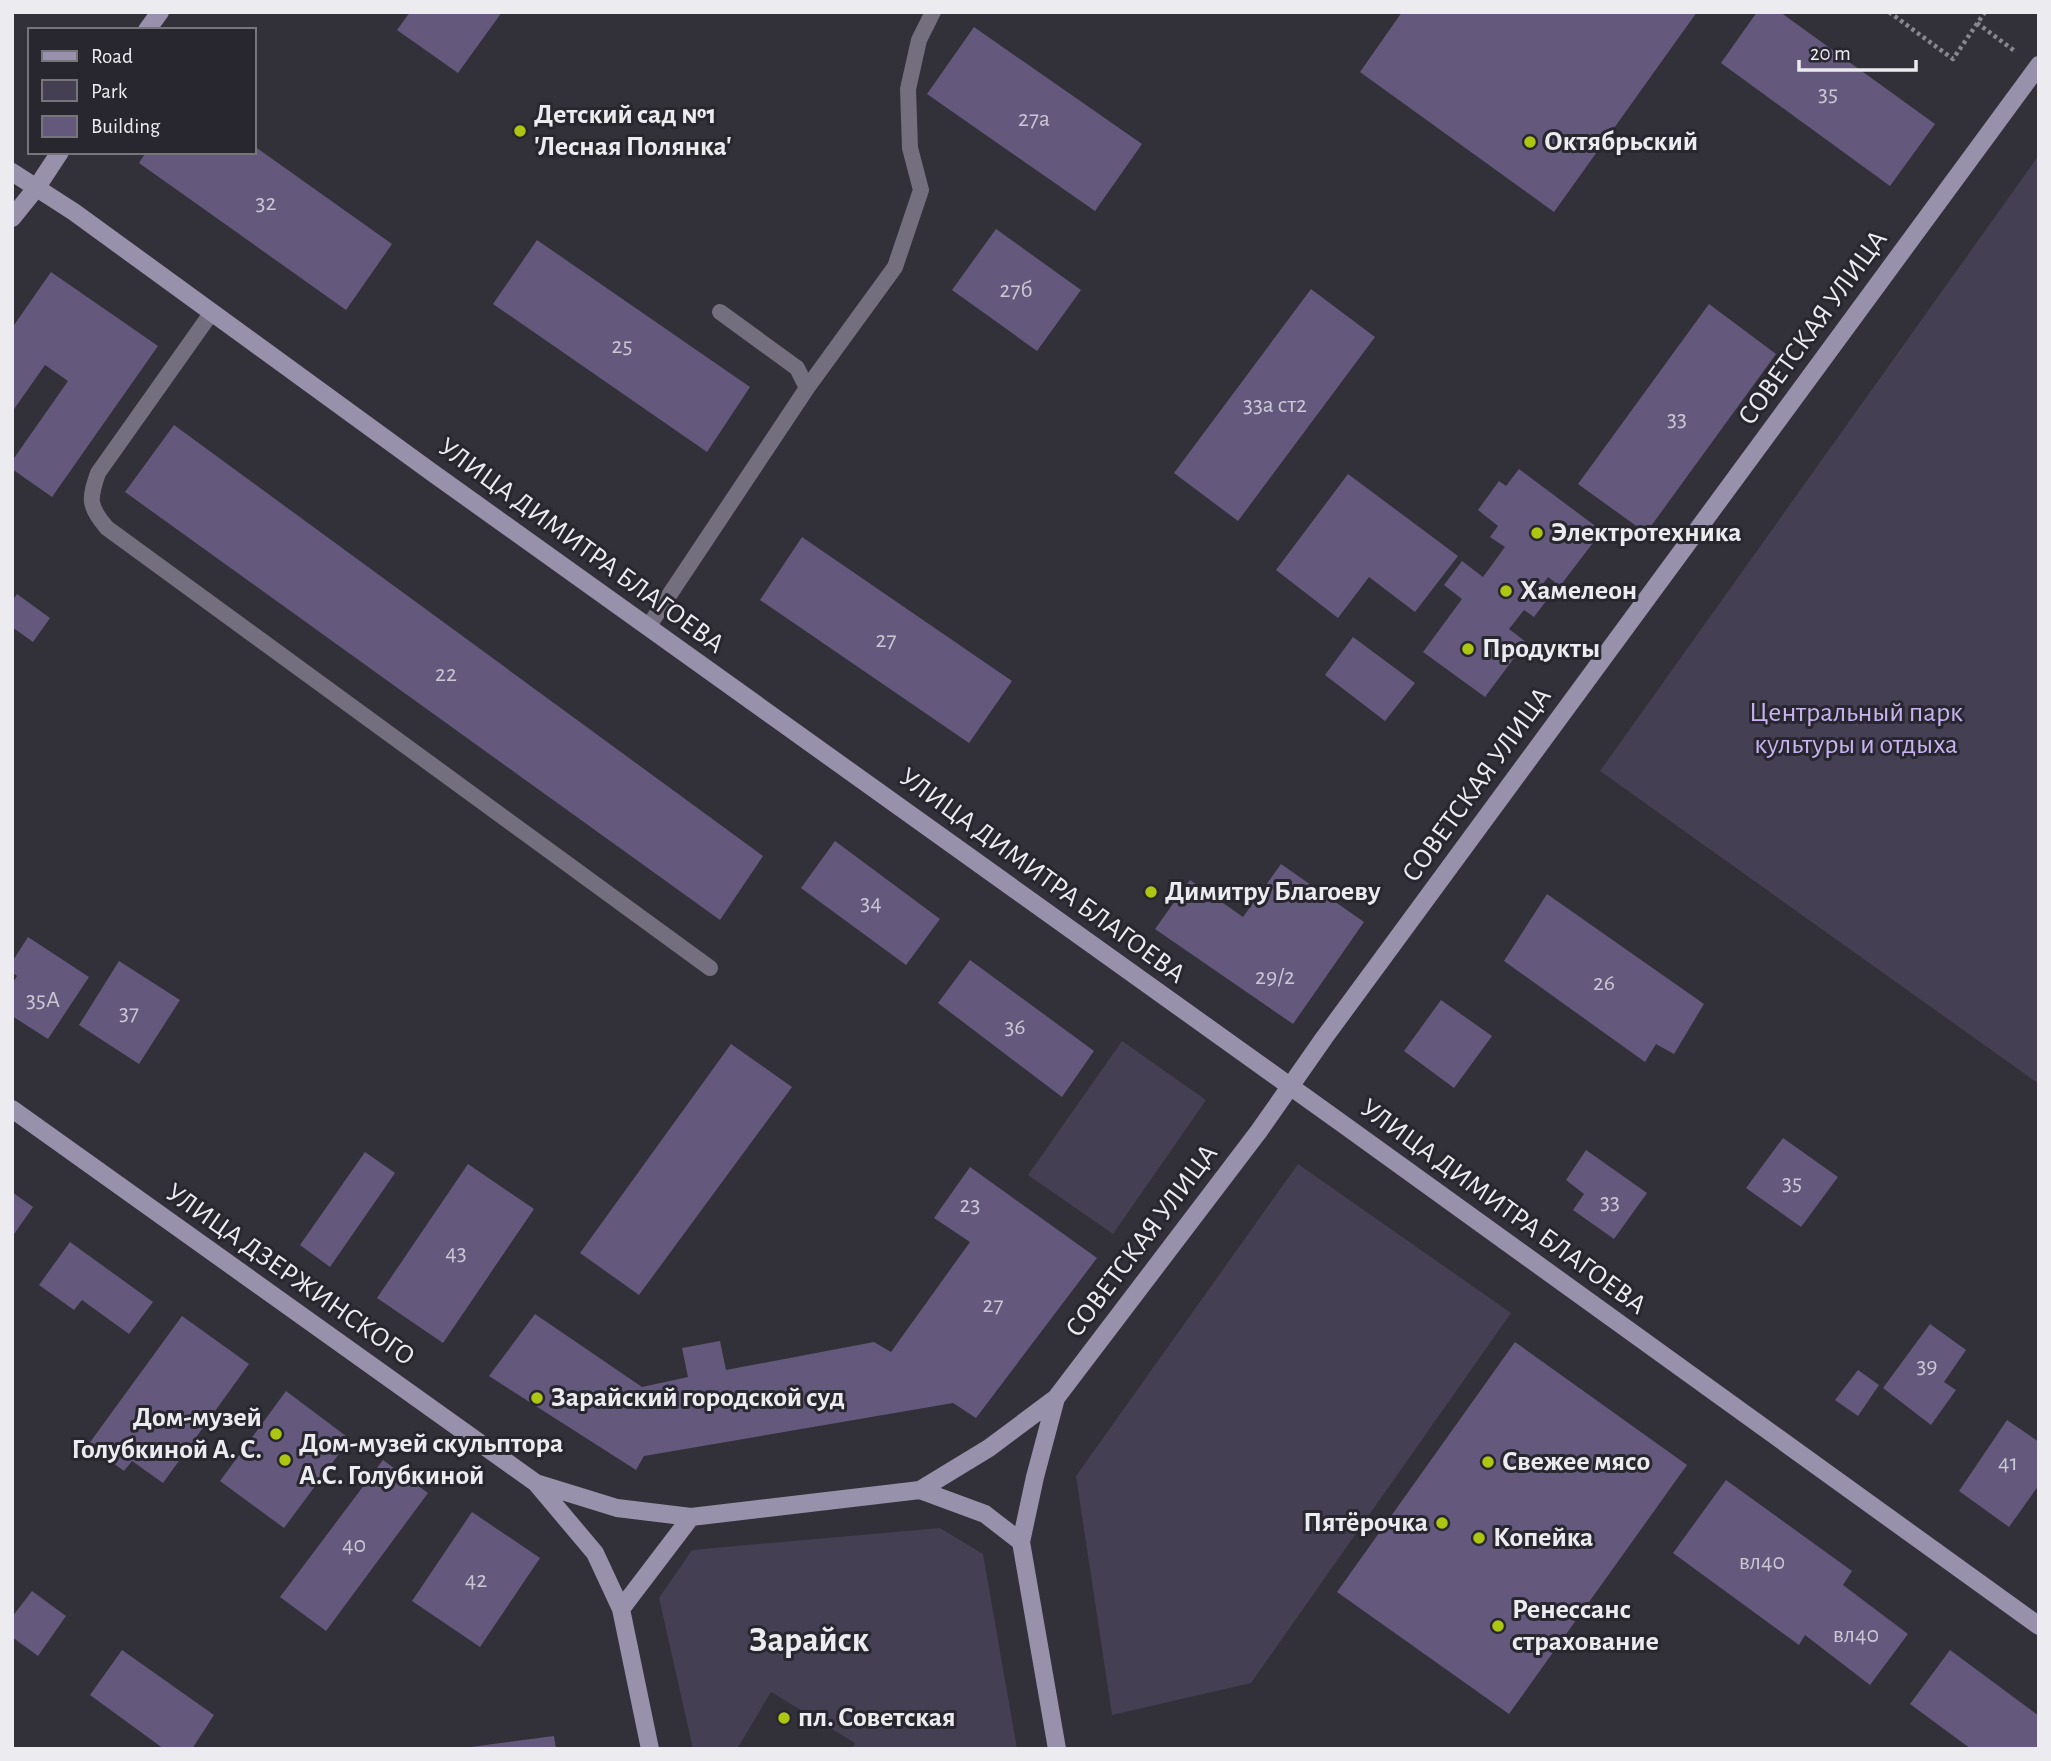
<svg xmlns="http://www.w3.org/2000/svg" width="2051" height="1761" font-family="'Alegreya Sans',sans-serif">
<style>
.green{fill:#453f53}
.building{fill:#64597c}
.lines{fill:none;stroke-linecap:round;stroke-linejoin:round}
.path{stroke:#89878e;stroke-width:4.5;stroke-dasharray:3.5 3.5;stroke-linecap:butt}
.lane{stroke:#736f7f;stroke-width:16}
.secondary{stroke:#9891ab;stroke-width:18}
.poi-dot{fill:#acc611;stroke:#28262e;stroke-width:2.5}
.labels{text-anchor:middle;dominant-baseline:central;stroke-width:6;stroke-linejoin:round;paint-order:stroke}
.number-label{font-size:24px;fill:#cac6d3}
.poi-label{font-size:28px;font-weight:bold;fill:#ecebf0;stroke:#28262e;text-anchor:start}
.street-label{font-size:28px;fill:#ecebf0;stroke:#28262e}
.park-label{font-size:28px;fill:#c6b3f0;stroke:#28262e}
.district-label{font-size:35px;font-weight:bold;fill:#ecebf0;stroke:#28262e}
</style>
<rect width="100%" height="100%" fill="#323038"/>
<path class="green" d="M 2039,155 L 2039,1084 L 1600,771 Z
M 1122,1041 L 1206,1100 L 1113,1234 L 1028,1175 Z
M 1298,1164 L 1511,1313 L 1251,1683 L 1112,1715 L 1076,1476 Z
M 940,1528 L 983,1554 L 1017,1749 L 852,1749 L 855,1743 L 771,1692 L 737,1749 L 693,1749 L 659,1598 L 692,1550 Z"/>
<path class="building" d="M 410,12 L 502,12 L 458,73 L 397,30 Z
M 1402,12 L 1697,12 L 1554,212 L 1360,72 Z
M 1757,12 L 1780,12 L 1935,124 L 1890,186 L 1721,63 Z
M 974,27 L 1142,144 L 1095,211 L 927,94 Z
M 254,146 L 392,244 L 346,310 L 139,163 L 146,152 L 254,152 Z
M 996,229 L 1081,290 L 1037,351 L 952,290 Z
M 537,240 L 750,387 L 707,452 L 493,304 Z
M 51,272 L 158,346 L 52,497 L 12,469 L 12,461 L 68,381 L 45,365 L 12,412 L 12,328 Z
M 1311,289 L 1375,337 L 1238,521 L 1174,473 Z
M 1709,304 L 1776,354 L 1646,533 L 1578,484 Z
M 174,425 L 763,856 L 720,920 L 125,492 Z
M 1519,469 L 1602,531 L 1560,586 L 1548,577 L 1536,593 L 1546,601 L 1534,617 L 1524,610 L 1509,629 L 1526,642 L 1485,697 L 1423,652 L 1462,599 L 1444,585 L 1462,561 L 1483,577 L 1505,547 L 1490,537 L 1498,526 L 1478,510 L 1499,481 L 1506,486 Z
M 1348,474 L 1458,556 L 1415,612 L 1369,577 L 1338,618 L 1276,570 Z
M 802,537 L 1012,681 L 969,743 L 760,600 Z
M 17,594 L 50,618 L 33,642 L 12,627 L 12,601 Z
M 1353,637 L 1415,683 L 1385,721 L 1325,675 Z
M 835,841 L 940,919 L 906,965 L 801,888 Z
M 1281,864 L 1364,922 L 1293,1024 L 1155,929 L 1190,880 L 1243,917 Z
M 1547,894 L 1704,1004 L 1674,1054 L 1656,1044 L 1645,1062 L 1504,961 Z
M 28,937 L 89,977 L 48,1039 L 12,1016 L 12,984 L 17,976 L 12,972 L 12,962 Z
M 970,960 L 1094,1051 L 1062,1097 L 938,1003 Z
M 119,961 L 180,1000 L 139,1064 L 79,1025 Z
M 1441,1000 L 1492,1036 L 1454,1088 L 1404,1051 Z
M 731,1044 L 792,1087 L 639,1295 L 580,1253 Z
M 1783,1138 L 1838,1177 L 1801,1227 L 1746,1188 Z
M 1586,1150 L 1647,1193 L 1614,1239 L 1573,1210 L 1584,1194 L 1566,1180 Z
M 365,1152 L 395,1173 L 330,1267 L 300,1245 Z
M 468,1164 L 534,1209 L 443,1343 L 377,1298 Z
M 970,1167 L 1097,1258 L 976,1418 L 953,1403 L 644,1456 L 636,1470 L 489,1376 L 535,1314 L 642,1387 L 688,1377 L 682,1348 L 720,1341 L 726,1370 L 874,1342 L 891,1352 L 970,1242 L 934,1218 Z
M 12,1192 L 33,1207 L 12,1237 Z
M 70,1242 L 153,1302 L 129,1334 L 82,1300 L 74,1310 L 39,1285 Z
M 182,1316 L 249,1364 L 163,1483 L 132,1461 L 124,1471 L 88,1445 Z
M 1930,1324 L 1966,1350 L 1944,1382 L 1956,1390 L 1931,1425 L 1883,1388 Z
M 1515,1342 L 1687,1465 L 1509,1714 L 1337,1592 Z
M 1858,1370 L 1879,1385 L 1858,1416 L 1835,1400 Z
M 286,1391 L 350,1439 L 284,1528 L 220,1481 Z
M 2007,1420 L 2039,1442 L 2039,1485 L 2009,1527 L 1959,1491 Z
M 383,1460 L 428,1493 L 326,1631 L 280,1597 Z
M 1726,1480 L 1852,1571 L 1843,1585 L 1908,1634 L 1870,1685 L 1805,1635 L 1799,1645 L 1673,1553 Z
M 472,1512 L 540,1558 L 480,1647 L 412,1601 Z
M 32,1591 L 66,1616 L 38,1656 L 12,1637 L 12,1617 Z
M 122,1650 L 214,1715 L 192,1749 L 164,1749 L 90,1695 Z
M 1950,1650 L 2039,1716 L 2039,1749 L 1971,1749 L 1910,1704 Z
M 554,1736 L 556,1749 L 471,1749 L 471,1747 Z"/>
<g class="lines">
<path class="path" d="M 1889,12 L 1953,59 L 1985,12
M 1977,23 L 2016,52"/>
<path class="lane" d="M 212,312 L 98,473 C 89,499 88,506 107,528 L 710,968
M 720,312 L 797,368 L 807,388
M 648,627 L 807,388 L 895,267 L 921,190 L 910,148 L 908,89 L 919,40 L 933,12"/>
<path class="secondary" d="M 147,30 L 160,12
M 12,172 L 74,212 L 430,471 L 1340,1122 L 2039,1626
M 12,218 L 37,187 L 60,152
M 12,1109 L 536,1483 L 595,1553 L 621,1609
M 536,1483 L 617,1508 L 691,1517
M 920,1490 L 989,1448 L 1056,1398 L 1259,1131 L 1324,1038 L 2039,65
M 1021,1542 L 1035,1477 L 1056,1398
M 650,1749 L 621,1609 L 691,1517 L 920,1490 L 985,1514 L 1021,1542 L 1057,1749"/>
</g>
<g class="poi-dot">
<circle cx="520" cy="131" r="7"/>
<circle cx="1530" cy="142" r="7"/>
<circle cx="1537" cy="533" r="7"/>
<circle cx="1506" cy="591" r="7"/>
<circle cx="1468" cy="649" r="7"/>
<circle cx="1151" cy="892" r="7"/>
<circle cx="537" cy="1398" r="7"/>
<circle cx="276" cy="1434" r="7"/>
<circle cx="285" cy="1460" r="7"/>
<circle cx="1488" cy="1462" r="7"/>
<circle cx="1442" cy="1523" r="7"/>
<circle cx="1479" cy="1538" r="7"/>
<circle cx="1498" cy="1626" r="7"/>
<circle cx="784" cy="1718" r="7"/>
</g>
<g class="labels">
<g class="number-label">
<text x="1828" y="94">35</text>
<text x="1034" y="119">27a</text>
<text x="266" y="203">32</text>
<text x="1016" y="290">27б</text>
<text x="622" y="346">25</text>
<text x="1275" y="405">33а ст2</text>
<text x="1677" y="419">33</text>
<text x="886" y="640">27</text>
<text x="446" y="674">22</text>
<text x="871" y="903">34</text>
<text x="1275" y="977">29/2</text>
<text x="1604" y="983">26</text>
<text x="43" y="1000">35А</text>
<text x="129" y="1013">37</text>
<text x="1015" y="1027">36</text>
<text x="1792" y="1183">35</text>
<text x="1610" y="1202">33</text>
<text x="970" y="1205">23</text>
<text x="456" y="1253">43</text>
<text x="993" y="1305">27</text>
<text x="1927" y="1366">39</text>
<text x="2008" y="1463">41</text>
<text x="354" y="1545">40</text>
<text x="1762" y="1562">вл40</text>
<text x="476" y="1580">42</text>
<text x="1856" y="1635">вл40</text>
</g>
<g class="poi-label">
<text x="534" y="115">Детский сад №1<tspan x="534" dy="32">'Лесная Полянка'</tspan></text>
<text x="1544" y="142">Октябрьский</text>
<text x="1551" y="533">Электротехника</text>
<text x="1520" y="591">Хамелеон</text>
<text x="1482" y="649">Продукты</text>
<text x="1165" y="892">Димитру Благоеву</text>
<text x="551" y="1398">Зарайский городской суд</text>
<text x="262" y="1418" text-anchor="end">Дом-музей<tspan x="262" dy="32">Голубкиной А. С.</tspan></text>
<text x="299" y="1444">Дом-музей скульптора<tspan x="299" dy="32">А.С. Голубкиной</tspan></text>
<text x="1502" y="1462">Свежее мясо</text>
<text x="1428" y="1523" text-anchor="end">Пятёрочка</text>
<text x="1493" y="1538">Копейка</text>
<text x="1512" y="1610">Ренессанс<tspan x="1512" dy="32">страхование</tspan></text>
<text x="798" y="1718">пл. Советская</text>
</g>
<g class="street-label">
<text transform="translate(1813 328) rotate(-54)">СОВЕТСКАЯ УЛИЦА</text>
<text transform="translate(581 546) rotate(36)">УЛИЦА ДИМИТРА БЛАГОЕВА</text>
<text transform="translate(1477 785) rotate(-54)">СОВЕТСКАЯ УЛИЦА</text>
<text transform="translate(1042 876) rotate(36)">УЛИЦА ДИМИТРА БЛАГОЕВА</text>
<text transform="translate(1503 1207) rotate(36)">УЛИЦА ДИМИТРА БЛАГОЕВА</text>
<text transform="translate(1142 1241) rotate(-53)">СОВЕТСКАЯ УЛИЦА</text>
<text transform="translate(290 1275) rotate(35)">УЛИЦА ДЗЕРЖИНСКОГО</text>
</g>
<g class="park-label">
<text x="1856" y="713">Центральный парк<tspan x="1856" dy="32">культуры и отдыха</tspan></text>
</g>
<g class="district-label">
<text x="809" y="1640">Зарайск</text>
</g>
</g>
<rect width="2051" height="1761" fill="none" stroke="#ecebf0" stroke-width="28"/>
<rect x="28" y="28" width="228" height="126" fill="#28262e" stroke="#76757c" stroke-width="2"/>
<rect x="42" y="51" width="35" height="10" fill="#9891ab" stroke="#76757c" stroke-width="2"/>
<text x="91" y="63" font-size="21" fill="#ecebf0">Road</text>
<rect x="42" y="80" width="35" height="21" fill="#453f53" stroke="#76757c" stroke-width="2"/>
<text x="91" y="98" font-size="21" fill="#ecebf0">Park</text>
<rect x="42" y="116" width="35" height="21" fill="#64597c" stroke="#76757c" stroke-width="2"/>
<text x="91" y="133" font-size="21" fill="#ecebf0">Building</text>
<path d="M1799 60v10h117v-10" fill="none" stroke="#ecebf0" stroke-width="3.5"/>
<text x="1810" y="60" font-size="21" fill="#ecebf0" stroke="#28262e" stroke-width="5" paint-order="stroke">20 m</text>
</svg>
